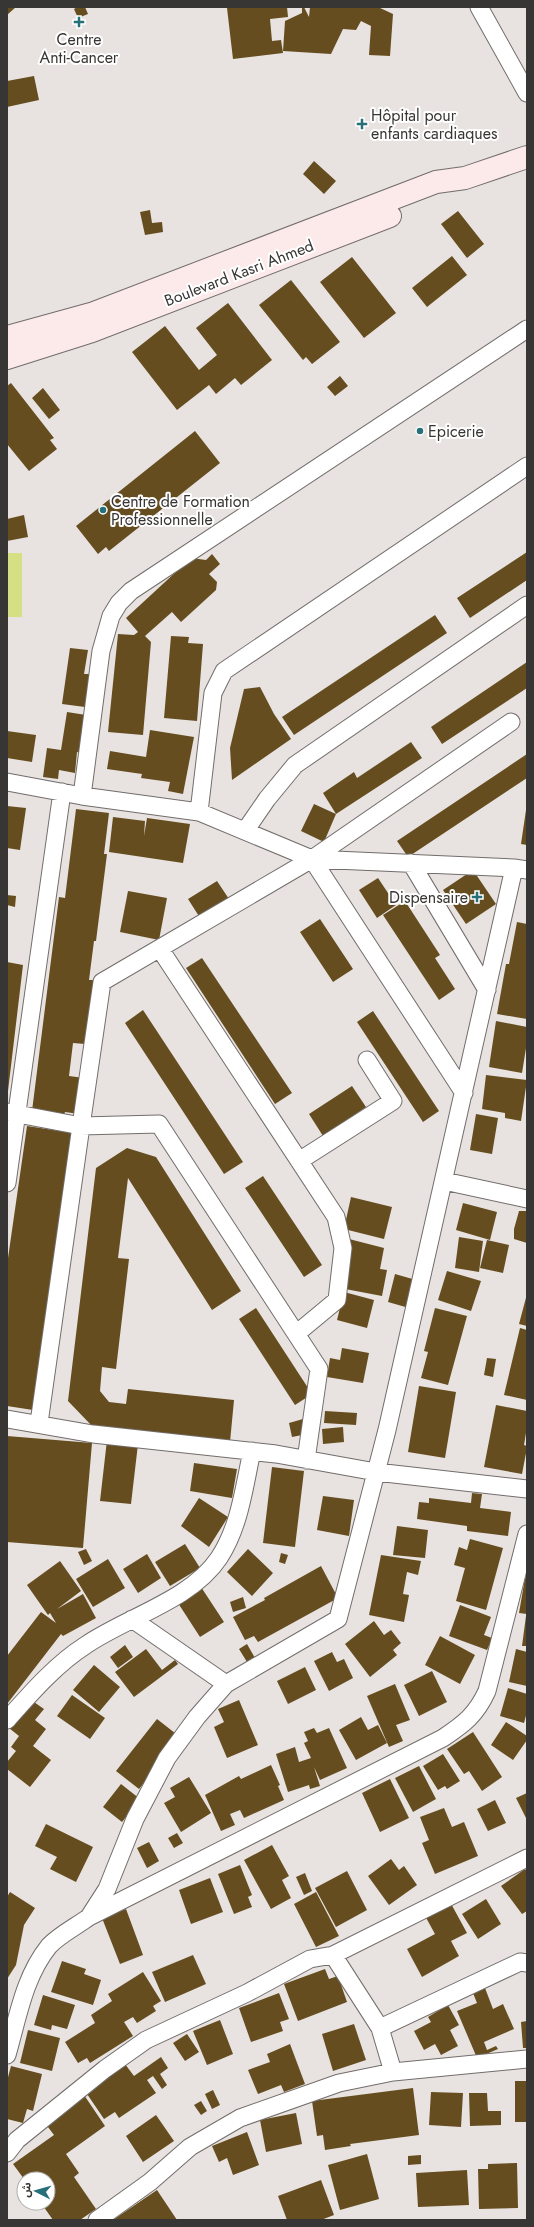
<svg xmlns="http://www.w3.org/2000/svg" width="534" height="2227" font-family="Jost,'Noto Sans Arabic',sans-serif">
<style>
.green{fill:#d5df84}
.building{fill:#654d1f}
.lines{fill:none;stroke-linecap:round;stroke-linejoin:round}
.minor-casing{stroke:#726d6b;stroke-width:19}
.secondary-casing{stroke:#726d6b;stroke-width:24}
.minor{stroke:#fff;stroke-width:17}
.secondary{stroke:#fceaea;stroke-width:22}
.poi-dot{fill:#27707a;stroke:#fff;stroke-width:1.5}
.labels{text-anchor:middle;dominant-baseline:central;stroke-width:4;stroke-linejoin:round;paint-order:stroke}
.poi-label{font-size:16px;fill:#383634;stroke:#fff;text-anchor:start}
.street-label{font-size:16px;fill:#383634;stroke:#fff}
</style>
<rect width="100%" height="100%" fill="#e8e3e0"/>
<path class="green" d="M 7,553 L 22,553 L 22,617 L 7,617 Z"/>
<path class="building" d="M 7,7 L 16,7 L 7,15 Z
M 77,7 L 85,7 L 88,14 L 78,18 L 74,9 Z
M 239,7 L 287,7 L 288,17 L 270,19 L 272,41 L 281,40 L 283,53 L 233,59 L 227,8 Z
M 302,7 L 304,7 L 309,17 L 310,7 L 378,7 L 393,14 L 390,56 L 369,55 L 371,26 L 361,21 L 356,30 L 343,29 L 331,54 L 283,51 L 285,21 L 302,13 Z
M 34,76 L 39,100 L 7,107 L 7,81 Z
M 314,161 L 336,181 L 324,194 L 303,174 Z
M 150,210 L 152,223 L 162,222 L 163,232 L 145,235 L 140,212 Z
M 458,211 L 484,244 L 467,258 L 441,224 Z
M 452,256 L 467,275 L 427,307 L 412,288 Z
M 352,257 L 396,313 L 364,338 L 320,282 Z
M 291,280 L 340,342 L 312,364 L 306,357 L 303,360 L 259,305 Z
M 228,303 L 272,360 L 241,385 L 235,378 L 216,394 L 209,385 L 177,410 L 132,352 L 165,326 L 199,370 L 217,355 L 196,328 Z
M 340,376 L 348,386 L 335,396 L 327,387 Z
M 11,383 L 54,438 L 50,440 L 57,449 L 29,471 L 7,444 L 7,386 Z
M 43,388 L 60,410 L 49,419 L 32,398 Z
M 195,431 L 220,463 L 109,551 L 106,547 L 98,554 L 76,526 Z
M 24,515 L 28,537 L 7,541 L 7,519 Z
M 527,552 L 527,580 L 470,618 L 457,598 Z
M 212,554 L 220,564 L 209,574 L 217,582 L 216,590 L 181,622 L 172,612 L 145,636 L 151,642 L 143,735 L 108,732 L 118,634 L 134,635 L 138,632 L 126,618 L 191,558 L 206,560 Z
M 435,615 L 447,633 L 294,735 L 282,717 Z
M 171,636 L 189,637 L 188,643 L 203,644 L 197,721 L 164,718 Z
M 70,648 L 88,650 L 84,674 L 90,674 L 85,707 L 62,704 Z
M 527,662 L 527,688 L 442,744 L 431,727 Z
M 260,687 L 274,714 L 291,739 L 232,780 L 230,748 L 244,689 Z
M 67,712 L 86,715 L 81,753 L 77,752 L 75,773 L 59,770 L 58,779 L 43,777 L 47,748 L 61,750 Z
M 150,730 L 194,737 L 183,794 L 168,791 L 170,782 L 141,778 L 142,774 L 107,769 L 110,751 L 146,757 Z
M 7,731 L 36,735 L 32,762 L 7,758 Z
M 411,742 L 422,758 L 336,814 L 323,793 L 354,772 L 357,778 Z
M 527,754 L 527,778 L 408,857 L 397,841 Z
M 314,804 L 336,814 L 324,842 L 301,831 Z
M 7,806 L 26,808 L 20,850 L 7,848 Z
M 76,809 L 109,813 L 104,854 L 107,854 L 96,941 L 94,941 L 89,980 L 95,980 L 92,1011 L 89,1010 L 85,1044 L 73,1043 L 69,1076 L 84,1078 L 79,1114 L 65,1112 L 64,1115 L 32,1111 L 59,897 L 65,898 Z
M 526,810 L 527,810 L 527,845 L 521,844 Z
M 113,817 L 145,821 L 144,836 L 147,818 L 190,824 L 183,863 L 109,852 Z
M 473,870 L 496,904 L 466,924 L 443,890 Z
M 378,878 L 396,905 L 377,918 L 359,890 Z
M 217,881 L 231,902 L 202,921 L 188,899 Z
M 128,891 L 167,898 L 159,940 L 120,932 Z
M 7,895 L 16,896 L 15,907 L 7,905 Z
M 405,901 L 440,955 L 435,958 L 455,989 L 439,1000 L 383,915 Z
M 320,919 L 353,969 L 333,982 L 300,932 Z
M 517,922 L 527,924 L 527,1019 L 497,1014 L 506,964 L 509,964 Z
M 202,958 L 292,1093 L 275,1104 L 186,968 Z
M 7,962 L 23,965 L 8,1091 L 7,1091 Z
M 143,1010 L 243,1162 L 224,1174 L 125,1023 Z
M 373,1011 L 439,1111 L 423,1122 L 357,1022 Z
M 496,1021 L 527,1027 L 527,1042 L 522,1073 L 489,1067 Z
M 486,1075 L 527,1080 L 521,1121 L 505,1118 L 505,1113 L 482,1109 Z
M 352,1086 L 366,1107 L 323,1136 L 309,1114 Z
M 476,1114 L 498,1118 L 492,1154 L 470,1150 Z
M 27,1126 L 73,1133 L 33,1410 L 7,1406 L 7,1265 Z
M 127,1148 L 156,1157 L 241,1291 L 212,1310 L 128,1178 L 118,1258 L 129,1259 L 116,1369 L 102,1367 L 100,1391 L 109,1402 L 126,1404 L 128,1389 L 234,1400 L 230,1442 L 93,1427 L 68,1401 L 96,1168 Z
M 263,1176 L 322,1265 L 304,1277 L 245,1188 Z
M 351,1197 L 392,1207 L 384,1239 L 344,1229 Z
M 463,1203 L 497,1212 L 490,1240 L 456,1230 Z
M 519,1211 L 527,1211 L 527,1243 L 514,1239 L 514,1229 Z
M 459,1237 L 483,1241 L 479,1272 L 455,1268 Z
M 349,1239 L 384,1248 L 380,1269 L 387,1270 L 382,1296 L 340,1288 Z
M 487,1240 L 509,1245 L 503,1273 L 480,1268 Z
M 447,1271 L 481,1281 L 471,1311 L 438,1300 Z
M 395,1274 L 416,1280 L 409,1308 L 388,1302 Z
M 344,1292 L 374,1300 L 367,1328 L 337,1320 Z
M 527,1294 L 527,1326 L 519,1324 Z
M 256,1308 L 312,1394 L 295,1405 L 239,1319 Z
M 435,1308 L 467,1316 L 448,1385 L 421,1378 L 428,1352 L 424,1351 Z
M 520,1328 L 527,1330 L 527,1400 L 504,1395 Z
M 342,1348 L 369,1353 L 363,1383 L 327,1377 L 330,1358 L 340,1360 Z
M 487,1358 L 496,1359 L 493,1377 L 484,1375 Z
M 419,1386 L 456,1392 L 445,1458 L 408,1452 Z
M 496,1405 L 527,1411 L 527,1427 L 524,1445 L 527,1446 L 527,1448 L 522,1474 L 484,1467 Z
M 325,1411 L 357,1413 L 356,1425 L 324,1423 Z
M 303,1419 L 307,1434 L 292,1437 L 289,1423 Z
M 343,1427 L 344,1442 L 323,1444 L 322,1429 Z
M 7,1436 L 92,1443 L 83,1548 L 7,1542 Z
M 107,1440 L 138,1444 L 131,1504 L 100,1501 Z
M 194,1463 L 237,1469 L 232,1498 L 190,1491 Z
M 272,1467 L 304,1471 L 295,1547 L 263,1543 Z
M 472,1493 L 482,1494 L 480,1508 L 511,1512 L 508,1536 L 467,1531 L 467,1526 L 417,1519 L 419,1502 L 429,1503 L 429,1498 L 471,1503 Z
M 323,1496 L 354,1500 L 349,1536 L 317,1530 Z
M 199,1498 L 228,1517 L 209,1547 L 181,1526 Z
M 397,1526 L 428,1530 L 425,1558 L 393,1555 Z
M 470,1539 L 503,1548 L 486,1610 L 456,1601 L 465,1568 L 454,1565 L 459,1547 L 467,1550 Z
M 185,1544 L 200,1568 L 170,1586 L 155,1562 Z
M 86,1549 L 92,1561 L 84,1565 L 78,1552 Z
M 248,1549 L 273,1573 L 252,1596 L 227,1572 Z
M 281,1553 L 288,1555 L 285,1564 L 279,1562 Z
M 147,1554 L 161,1578 L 138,1593 L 123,1569 Z
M 381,1555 L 421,1561 L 418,1575 L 407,1572 L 403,1594 L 409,1595 L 404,1622 L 369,1615 Z
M 108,1559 L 125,1588 L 93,1607 L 76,1579 Z
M 60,1561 L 81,1591 L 57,1609 L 83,1594 L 96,1618 L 63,1636 L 61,1634 L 7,1704 L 7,1656 L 41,1612 L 56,1623 L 50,1613 L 48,1615 L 27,1585 Z
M 321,1566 L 338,1598 L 258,1642 L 254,1636 L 245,1640 L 233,1617 L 265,1600 L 264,1598 Z
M 525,1578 L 527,1578 L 527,1614 L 519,1613 Z
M 201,1587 L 224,1622 L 200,1637 L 178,1603 Z
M 243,1597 L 246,1608 L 233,1612 L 230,1602 Z
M 460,1605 L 491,1617 L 484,1635 L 492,1638 L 487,1650 L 449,1636 Z
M 526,1616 L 527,1617 L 527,1646 L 522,1646 Z
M 374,1621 L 384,1635 L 391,1630 L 401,1643 L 393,1650 L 397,1655 L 370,1677 L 345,1644 Z
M 440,1636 L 475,1655 L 460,1684 L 425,1665 Z
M 247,1644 L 255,1658 L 247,1662 L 239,1649 Z
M 125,1645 L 133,1657 L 118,1668 L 110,1657 Z
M 146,1649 L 162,1670 L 175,1660 L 178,1664 L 134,1697 L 115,1672 Z
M 516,1649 L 527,1652 L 527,1686 L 509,1682 Z
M 332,1652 L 337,1662 L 344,1659 L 353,1678 L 329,1691 L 314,1661 Z
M 94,1665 L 120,1687 L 99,1712 L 73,1690 Z
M 305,1667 L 316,1690 L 288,1704 L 277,1681 Z
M 432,1671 L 447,1702 L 419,1716 L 404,1685 Z
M 395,1684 L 410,1720 L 396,1725 L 403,1741 L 389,1747 L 367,1696 Z
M 508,1688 L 527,1694 L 527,1712 L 524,1723 L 500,1716 Z
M 72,1695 L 105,1718 L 90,1739 L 57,1716 Z
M 31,1700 L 44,1709 L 35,1720 L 46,1729 L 33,1746 L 51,1760 L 30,1787 L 7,1769 L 7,1762 L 16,1751 L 11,1747 L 19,1736 L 9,1728 Z
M 239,1700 L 258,1745 L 227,1758 L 214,1727 L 224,1722 L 218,1709 Z
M 361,1717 L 368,1730 L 378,1725 L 387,1743 L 356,1760 L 339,1730 Z
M 157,1719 L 180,1737 L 139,1789 L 116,1771 Z
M 506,1722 L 527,1736 L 527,1740 L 513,1760 L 491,1745 Z
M 314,1728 L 317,1733 L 329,1728 L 347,1768 L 320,1780 L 314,1767 L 320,1786 L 310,1789 L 309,1785 L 288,1792 L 276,1754 L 295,1747 L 299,1762 L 311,1758 L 304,1743 L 308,1741 L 304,1732 Z
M 473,1732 L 502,1777 L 482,1791 L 469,1771 L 464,1774 L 447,1749 Z
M 443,1754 L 460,1781 L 447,1789 L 445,1786 L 438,1790 L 423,1766 Z
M 271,1765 L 280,1785 L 278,1786 L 284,1800 L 244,1818 L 240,1810 L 230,1814 L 235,1825 L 221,1831 L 205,1795 L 239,1776 L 241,1779 Z
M 419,1766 L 436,1799 L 413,1812 L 395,1778 Z
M 189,1777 L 211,1813 L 181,1832 L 164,1803 L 175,1797 L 170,1788 Z
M 390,1779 L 409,1818 L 380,1832 L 362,1793 Z
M 121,1784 L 140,1799 L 122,1822 L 103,1807 Z
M 527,1793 L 527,1820 L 516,1798 Z
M 495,1800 L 506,1823 L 488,1831 L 477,1809 Z
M 444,1808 L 452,1827 L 464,1822 L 478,1856 L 435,1874 L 422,1843 L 429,1840 L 420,1817 Z
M 46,1824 L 93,1847 L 76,1882 L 50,1869 L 57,1857 L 35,1846 Z
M 177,1833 L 183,1843 L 174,1848 L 168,1838 Z
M 149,1842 L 159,1861 L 147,1868 L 137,1848 Z
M 272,1845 L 289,1876 L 282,1880 L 291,1898 L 271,1909 L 244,1860 Z
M 391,1859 L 399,1870 L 404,1866 L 417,1885 L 389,1905 L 368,1876 Z
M 240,1865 L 252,1895 L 248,1897 L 252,1907 L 234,1914 L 218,1874 Z
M 525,1869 L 527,1872 L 527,1911 L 522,1914 L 501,1886 Z
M 347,1871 L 367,1910 L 336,1927 L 315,1888 Z
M 305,1873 L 312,1891 L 304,1895 L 296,1877 Z
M 210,1878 L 223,1912 L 191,1924 L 179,1890 Z
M 10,1892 L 35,1908 L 24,1925 L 16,1965 L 7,1979 L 7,1897 Z
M 316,1892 L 339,1936 L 316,1947 L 294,1904 Z
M 486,1899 L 501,1924 L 478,1939 L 462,1914 Z
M 449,1900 L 467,1933 L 451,1941 L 459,1956 L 422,1977 L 407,1949 L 435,1934 L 424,1914 Z
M 126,1909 L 143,1955 L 120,1964 L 102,1918 Z
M 193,1955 L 206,1984 L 165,2002 L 152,1972 Z
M 62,1961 L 86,1969 L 84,1974 L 101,1980 L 93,2005 L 51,1992 Z
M 325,1969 L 329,1979 L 338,1976 L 347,2002 L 298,2021 L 284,1984 Z
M 143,1972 L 161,2001 L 153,2006 L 156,2011 L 137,2023 L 133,2017 L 124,2022 L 133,2036 L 90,2063 L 87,2058 L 78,2063 L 65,2042 L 95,2023 L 91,2015 L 112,2001 L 108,1994 Z
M 485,1988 L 493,2009 L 503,2004 L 514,2029 L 484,2042 L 487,2050 L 496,2046 L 498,2049 L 477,2058 L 457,2011 L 477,2003 L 473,1993 Z
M 279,1993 L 289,2019 L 280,2022 L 283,2031 L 251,2042 L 239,2008 Z
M 43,1995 L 75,2005 L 67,2029 L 52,2025 L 51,2030 L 34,2025 Z
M 448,2005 L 459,2025 L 450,2030 L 458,2046 L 441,2055 L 435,2044 L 424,2050 L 414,2031 L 431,2022 L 428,2017 Z
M 220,2020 L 233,2054 L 207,2065 L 193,2031 Z
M 527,2021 L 527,2048 L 523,2048 L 521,2022 Z
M 354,2024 L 366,2060 L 333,2071 L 322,2034 Z
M 28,2030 L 60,2038 L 52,2071 L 20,2063 Z
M 187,2034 L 199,2052 L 185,2061 L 173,2043 Z
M 290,2044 L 305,2084 L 284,2092 L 281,2085 L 258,2094 L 248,2070 L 270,2062 L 267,2054 Z
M 161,2057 L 168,2068 L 160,2074 L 167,2085 L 162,2089 L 153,2076 L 147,2080 L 156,2093 L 119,2118 L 115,2112 L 104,2119 L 85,2091 L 125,2064 L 134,2076 Z
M 11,2066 L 42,2074 L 33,2111 L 27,2109 L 23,2123 L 7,2119 L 7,2081 Z
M 515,2081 L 527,2081 L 527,2122 L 515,2122 Z
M 413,2088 L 419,2135 L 350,2144 L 351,2146 L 325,2150 L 323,2135 L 317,2136 L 312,2101 Z
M 213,2090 L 220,2105 L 212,2109 L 205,2094 Z
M 431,2092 L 463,2093 L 461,2127 L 429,2125 Z
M 469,2093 L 487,2093 L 488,2111 L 501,2111 L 501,2125 L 470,2126 Z
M 84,2095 L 105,2126 L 66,2154 L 79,2173 L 74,2177 L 96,2209 L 80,2220 L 53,2220 L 41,2203 L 48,2203 L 48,2179 L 24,2179 L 13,2164 L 54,2135 L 45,2123 Z
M 201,2101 L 207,2111 L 201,2115 L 194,2105 Z
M 296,2113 L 302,2144 L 266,2152 L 260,2120 Z
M 156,2115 L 174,2141 L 143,2162 L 126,2136 Z
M 247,2132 L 259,2165 L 233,2175 L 227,2158 L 219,2162 L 212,2146 Z
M 367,2154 L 379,2199 L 340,2210 L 328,2165 Z
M 421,2155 L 421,2164 L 408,2165 L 408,2156 Z
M 517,2163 L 518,2208 L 479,2209 L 478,2169 L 488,2169 L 488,2164 Z
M 467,2170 L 469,2205 L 418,2207 L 416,2173 Z
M 321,2180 L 334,2215 L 321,2220 L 287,2220 L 278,2196 Z
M 157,2190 L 177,2220 L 113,2220 Z"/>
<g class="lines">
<g class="minor-casing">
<path id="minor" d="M 479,7 L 527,93
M 7,782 L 82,796 L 199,812 L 312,859 L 514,868 L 527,870
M 82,796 L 101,651 L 111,616 L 119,603 L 131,591 L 527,329
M 199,812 L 213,693 L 224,671 L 527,466
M 245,831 L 267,799 L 295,765 L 527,605
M 312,859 L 464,1093
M 411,863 L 487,990
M 160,949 L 336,1217 L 343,1248 L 337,1300 L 296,1334
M 7,1112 L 81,1126 L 39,1423
M 299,1161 L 393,1101 L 367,1060
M 444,1181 L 527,1199
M 7,1183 L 62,792
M 7,1419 L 93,1434 L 276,1454 L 376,1472 L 527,1489
M 306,1460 L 319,1369 L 159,1124 L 81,1126 L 102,982 L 312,859 L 511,722
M 132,1619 L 226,1684
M 7,1720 C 30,1694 56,1664 86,1645 C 127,1617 191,1600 219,1558 C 240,1526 244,1487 252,1451
M 89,1917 L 107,1889 L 135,1819 L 167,1758 L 197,1717 L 226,1684 L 338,1619 L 387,1430 L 514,868
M 333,1955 L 380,2028 L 393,2072
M 380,2028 L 520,1962 L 527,1963
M 7,2055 C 18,2017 24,1977 49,1946 C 59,1935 77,1926 89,1917 L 443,1738 C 464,1724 476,1715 487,1691 L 527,1534
M 7,2153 L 17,2140 L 105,2069 L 146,2040 L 247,1993 L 310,1959 L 333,1955 L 527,1858
M 97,2220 L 150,2182 L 190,2147 L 240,2118 L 339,2083 L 393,2072 L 527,2059"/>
</g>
<g class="secondary-casing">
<path id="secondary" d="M 7,337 L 94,313 L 436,182 L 465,178 L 527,157
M 7,358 L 92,331 L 390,216"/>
</g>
<use href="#minor" class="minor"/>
<use href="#secondary" class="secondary"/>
</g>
<g class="poi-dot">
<path d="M77 16h4v4h4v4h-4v4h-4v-4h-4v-4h4z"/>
<path d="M360 118h4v4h4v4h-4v4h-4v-4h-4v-4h4z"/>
<circle cx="420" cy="431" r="4"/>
<circle cx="103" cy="510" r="4"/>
<path d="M475 891h4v4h4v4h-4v4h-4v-4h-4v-4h4z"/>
</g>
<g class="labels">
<g class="poi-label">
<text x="79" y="39" text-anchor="middle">Centre<tspan x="79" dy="18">Anti-Cancer</tspan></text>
<text x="371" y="115">Hôpital pour<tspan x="371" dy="18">enfants cardiaques</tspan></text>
<text x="428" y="431">Epicerie</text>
<text x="111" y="501">Centre de Formation<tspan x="111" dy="18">Professionnelle</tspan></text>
<text x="468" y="897" text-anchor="end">Dispensaire</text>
</g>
<g class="street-label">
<text transform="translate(239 273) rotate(-21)">Boulevard Kasri Ahmed</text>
</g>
</g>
<rect width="534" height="2227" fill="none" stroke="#383634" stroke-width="16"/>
<g transform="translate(36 2191) rotate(276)"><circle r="19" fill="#ffffff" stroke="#afafae"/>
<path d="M0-3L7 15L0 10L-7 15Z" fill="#27707a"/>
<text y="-6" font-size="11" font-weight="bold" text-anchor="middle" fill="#383634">ش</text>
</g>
</svg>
